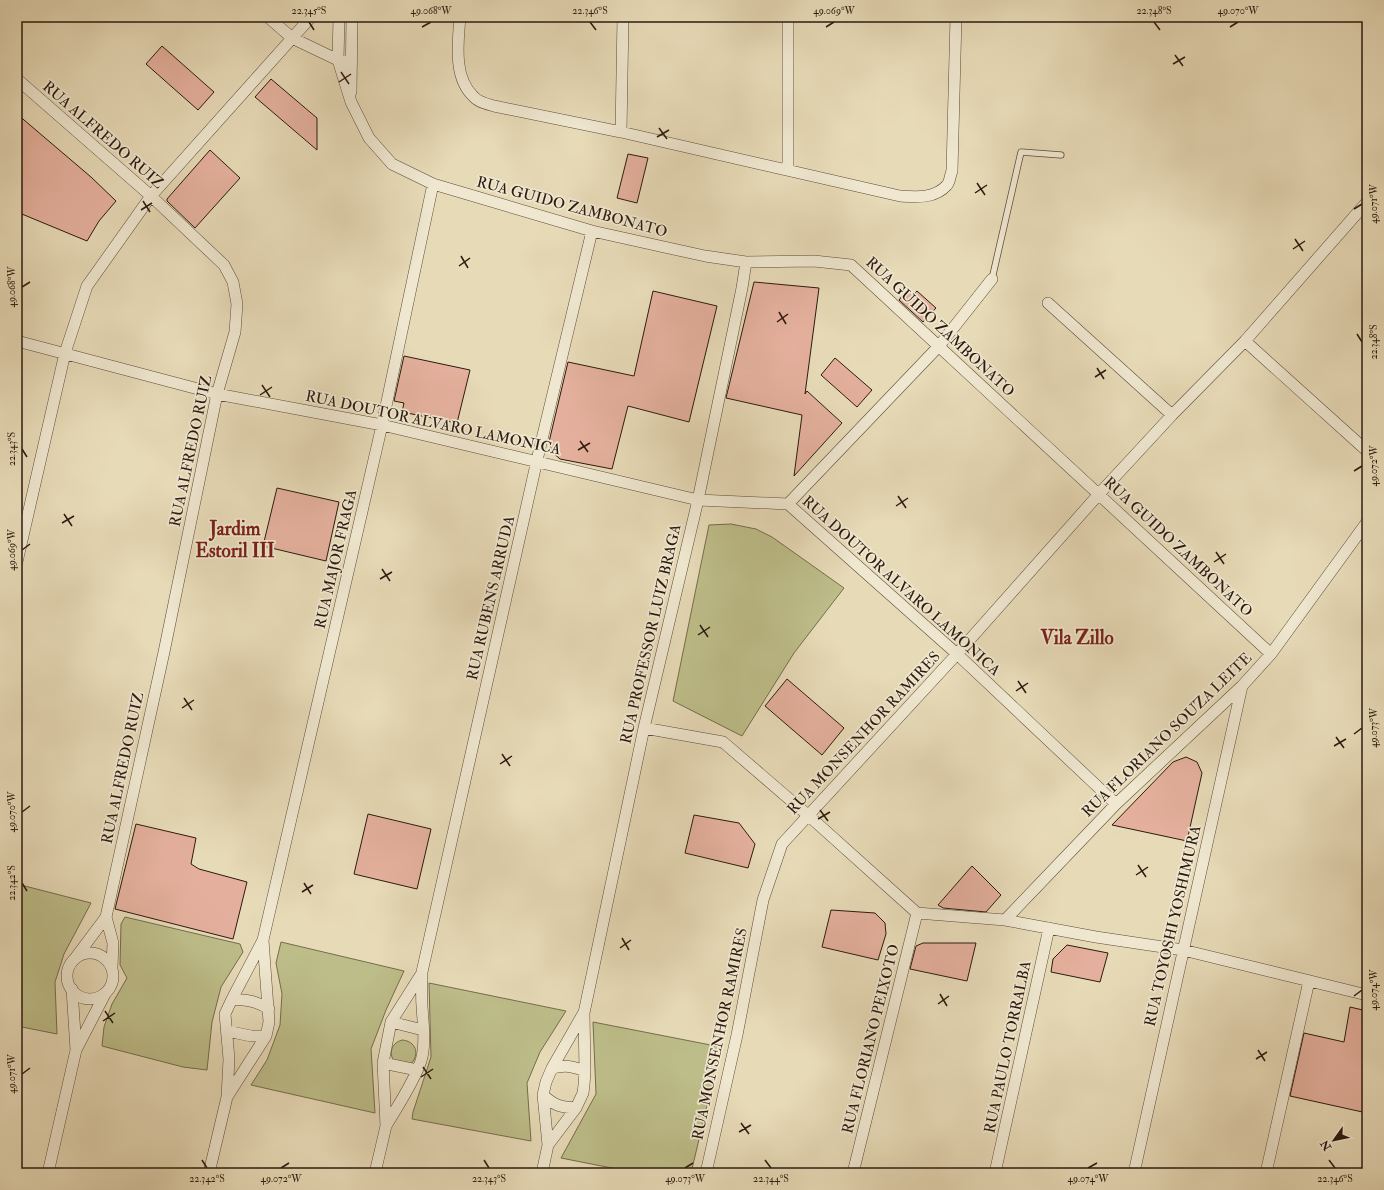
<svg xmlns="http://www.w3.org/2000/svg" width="1384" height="1190" font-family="'IM FELL Double Pica',serif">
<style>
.green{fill:#bdbd89;stroke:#746c4c}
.building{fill:#e4b09d;stroke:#2c1a0f}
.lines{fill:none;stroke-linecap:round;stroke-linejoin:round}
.lane-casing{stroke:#5b4a39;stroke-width:7}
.street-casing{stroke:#5b4a39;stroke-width:12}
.lane{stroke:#efe7d0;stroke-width:5.5}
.street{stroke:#efe7d0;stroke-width:11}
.ticks{fill:none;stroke:#2c1a0f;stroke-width:1.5}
.labels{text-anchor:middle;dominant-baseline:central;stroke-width:3.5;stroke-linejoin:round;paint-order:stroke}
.street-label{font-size:15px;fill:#2c1a0f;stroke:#efe7d0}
.district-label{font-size:19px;font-weight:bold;fill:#7a1f14;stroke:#efe7d0}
.neatline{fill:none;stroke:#2c1a0f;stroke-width:1.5}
.ticks-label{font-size:10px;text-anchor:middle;fill:#2c1a0f}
</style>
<rect width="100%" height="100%" fill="#e7dab7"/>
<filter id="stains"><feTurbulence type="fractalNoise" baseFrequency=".005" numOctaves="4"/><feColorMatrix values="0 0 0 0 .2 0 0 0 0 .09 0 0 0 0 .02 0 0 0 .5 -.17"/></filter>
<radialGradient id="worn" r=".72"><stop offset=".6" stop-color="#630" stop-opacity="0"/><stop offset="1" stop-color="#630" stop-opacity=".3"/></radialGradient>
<path class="green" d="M 731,524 L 756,529 L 772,537 L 844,588 L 794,653 L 742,736 L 673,701 L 709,525 Z
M 17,884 L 91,903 L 64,954 L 55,982 L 57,1034 L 17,1026 Z
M 125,917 L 240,944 L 243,952 L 221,987 L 212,1022 L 207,1070 L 183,1067 L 102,1046 L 104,1027 L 112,1004 L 127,978 L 120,965 L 121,924 Z
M 281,942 L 404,971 L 386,1010 L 371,1049 L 375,1113 L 251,1085 L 267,1060 L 280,1025 L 282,994 L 276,963 Z
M 429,983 L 566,1011 L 540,1052 L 527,1083 L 531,1141 L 412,1119 L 413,1112 L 431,1057 Z
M 593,1022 L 721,1047 L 691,1173 L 637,1173 L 561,1158 L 596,1094 Z
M 402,1040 C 416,1041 420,1054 411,1064 L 393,1060 C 389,1051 392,1043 402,1040 Z"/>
<path class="building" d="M 162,46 L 214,92 L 198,110 L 146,64 Z
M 271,79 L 317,118 L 317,150 L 255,97 Z
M 17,114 L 91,177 L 116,201 L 99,221 L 87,241 L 17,212 Z
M 210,150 L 240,178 L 195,228 L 167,201 L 167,199 Z
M 628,154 L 648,158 L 637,203 L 617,198 Z
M 754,282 L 819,288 L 805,394 L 807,391 L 842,423 L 794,476 L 802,415 L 726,398 Z
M 653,291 L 717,306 L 689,422 L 628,406 L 612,469 L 560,459 L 552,452 L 549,442 L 568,362 L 634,376 Z
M 910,291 L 914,294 L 917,291 L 936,308 L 923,322 L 899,300 L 902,296 L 905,298 Z
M 404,356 L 470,370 L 457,423 L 402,412 L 404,403 L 394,401 Z
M 835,358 L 872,390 L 857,407 L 821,375 Z
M 277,488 L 339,502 L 326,561 L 263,546 Z
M 787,679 L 844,728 L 822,755 L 765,706 Z
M 1186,757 L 1197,762 L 1202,773 L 1187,841 L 1112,825 L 1173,762 Z
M 368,814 L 431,829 L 417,889 L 354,874 Z
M 694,815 L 739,823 L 755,844 L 748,868 L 685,853 Z
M 136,824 L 196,838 L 191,864 L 199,869 L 247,882 L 233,939 L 115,909 Z
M 972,866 L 1001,895 L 986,912 L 943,908 L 938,905 Z
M 831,910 L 875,913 L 885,923 L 886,934 L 878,960 L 822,947 Z
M 923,943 L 976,943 L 967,981 L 910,969 L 916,946 Z
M 1067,945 L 1108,953 L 1100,982 L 1051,972 L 1053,959 Z
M 1350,1007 L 1367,1011 L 1367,1113 L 1290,1096 L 1304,1033 L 1344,1042 Z"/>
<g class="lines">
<g class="lane-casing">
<path id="lane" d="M 992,279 L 1021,152 L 1061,155"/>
</g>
<g class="street-casing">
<path id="street" d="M 268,17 L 292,38 L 338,60 L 352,63
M 339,17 L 338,60 L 351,102 L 369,138 L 392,164 L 433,184 L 592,231 L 705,256 L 746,262 L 814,261 L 851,265 L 1271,654
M 460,17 C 458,43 453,78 474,97 C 478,102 487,104 494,106 L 621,132 L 900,196 C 916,197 935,199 947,185 C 950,182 950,175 952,171 L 956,17
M 788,17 L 788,170
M 17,79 L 151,196 L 224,265 L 233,282 L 237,304 L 235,332 L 217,394 L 164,652 L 106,917 L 73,961
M 351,92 L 352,17
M 621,132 L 623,17
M 1048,303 L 1172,415
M 17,341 L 217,394 L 382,425 L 698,500 L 788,504 L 957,654 L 1116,804
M 1245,341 L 1367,451
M 788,504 L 939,346 L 992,279
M 17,562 L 65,353 L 87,286 L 151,196 L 311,17
M 644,728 L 723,742 L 809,816 L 917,913
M 917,913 L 1005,920 L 1096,937 L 1183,950 L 1367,995
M 106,917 L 113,943 L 112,967
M 1005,920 L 1116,804 L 1242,686 L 1271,654 L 1367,522
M67 976a23 23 0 1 1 46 0a23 23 0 1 1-46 0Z
M 72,989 L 76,1050 L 105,994
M 232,999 C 248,1000 256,1001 269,1009
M 391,1022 L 423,1030
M 227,1031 L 251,1036 L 266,1036
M 383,1063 L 417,1070
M 552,1068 C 566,1065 571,1066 585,1071
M 543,1095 C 555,1106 560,1107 576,1108
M 227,1097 L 266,1036 L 269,1022 L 263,940
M 386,1126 C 398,1105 413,1084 421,1061 C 426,1044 423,1023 422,1006 C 421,994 422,983 422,972 L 537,460 L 592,231
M 548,1145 L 576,1108 L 583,1093 L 584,1085 L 585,1071 L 584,1013 L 644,728 L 698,500 L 742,288 L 746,262
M 48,1173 L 76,1050
M 209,1173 L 227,1097 L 229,1059 L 225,1014 L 232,999 L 263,940 L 382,425 L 433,184
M 375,1173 L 386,1126 L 383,1063 L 391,1022 L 422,973
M 542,1173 L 548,1145 L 543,1095 L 546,1082 L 552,1068 L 583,1014
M 706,1173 L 737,1035 L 763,900 L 782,844 L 957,654 L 1099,494 L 1172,415 L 1245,341 L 1367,202
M 853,1173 L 917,913
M 995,1173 L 1049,928
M 1134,1173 L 1242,686
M 1266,1173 L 1309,981"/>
</g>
<use href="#lane" class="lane"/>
<use href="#street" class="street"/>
</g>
<path class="ticks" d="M 309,22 L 314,30M 590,22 L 596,30M 1154,22 L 1160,30M 422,27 L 431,22M 826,27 L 834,22M 1230,27 L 1238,22M 1175,55 L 1183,66M 1173,64 L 1185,57M 341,72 L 349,84M 339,82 L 351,74M 659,128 L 667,139M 657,137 L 669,130M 977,183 L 985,195M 975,193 L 987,185M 143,201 L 150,212M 1354,209 L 1362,204M 141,210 L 152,203M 1295,239 L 1303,251M 1293,249 L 1305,241M 461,256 L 468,268M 459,266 L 470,258M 22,287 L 30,282M 779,312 L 786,324M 777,322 L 788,314M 1357,334 L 1362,342M 1097,368 L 1104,379M 1095,377 L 1106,370M 262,385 L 270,397M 260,395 L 272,387M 580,441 L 588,452M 22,449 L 27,457M 578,450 L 590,443M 1354,471 L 1362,466M 898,496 L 906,508M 896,506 L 908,498M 64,514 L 72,526M 62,523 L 74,516M 22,550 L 30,544M 1216,552 L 1224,564M 1214,562 L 1226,554M 382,569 L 390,581M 380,579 L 392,572M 700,625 L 708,637M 698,635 L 710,627M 1018,681 L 1026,693M 1016,691 L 1028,683M 184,698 L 192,710M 182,708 L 194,700M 1354,734 L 1362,728M 1336,737 L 1344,748M 1334,746 L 1346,739M 502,754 L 510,766M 500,764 L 512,756M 820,810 L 828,821M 22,812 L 30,806M 818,819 L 830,812M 1138,865 L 1146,877M 1136,875 L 1148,867M 22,883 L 27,891M 304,883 L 311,894M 302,892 L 313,885M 622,938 L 629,950M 620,948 L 631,940M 940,994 L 947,1006M 1354,996 L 1362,990M 938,1004 L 949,996M 105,1011 L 113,1023M 103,1021 L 115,1013M 1258,1050 L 1265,1061M 1256,1059 L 1267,1052M 423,1067 L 431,1079M 22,1074 L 30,1068M 421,1077 L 433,1069M 741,1123 L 749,1134M 739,1132 L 751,1125M 202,1160 L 207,1168M 484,1160 L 489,1168M 765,1160 L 771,1168M 1329,1160 L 1335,1168M 281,1168 L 289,1163M 685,1168 L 693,1163M 1088,1168 L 1097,1163"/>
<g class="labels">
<g class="street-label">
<text transform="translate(103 135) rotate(41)">RUA ALFREDO RUIZ</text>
<text transform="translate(572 207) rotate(15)">RUA GUIDO ZAMBONATO</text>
<text transform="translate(940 327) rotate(43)">RUA GUIDO ZAMBONATO</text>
<text transform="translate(433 423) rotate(12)">RUA DOUTOR ALVARO LAMONICA</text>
<text transform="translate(191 451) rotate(-78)">RUA ALFREDO RUIZ</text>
<text transform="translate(1178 547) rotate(43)">RUA GUIDO ZAMBONATO</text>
<text transform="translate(336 559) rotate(-77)">RUA MAJOR FRAGA</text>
<text transform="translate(901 586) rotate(42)">RUA DOUTOR ALVARO LAMONICA</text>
<text transform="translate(491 598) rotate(-77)">RUA RUBENS ARRUDA</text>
<text transform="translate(651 634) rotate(-77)">RUA PROFESSOR LUIZ BRAGA</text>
<text transform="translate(864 733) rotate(-47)">RUA MONSENHOR RAMIRES</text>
<text transform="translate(1167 735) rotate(-44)">RUA FLORIANO SOUZA LEITE</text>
<text transform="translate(123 768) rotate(-78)">RUA ALFREDO RUIZ</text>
<text transform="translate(1173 926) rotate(-77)">RUA TOYOSHI YOSHIMURA</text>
<text transform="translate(720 1034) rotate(-78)">RUA MONSENHOR RAMIRES</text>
<text transform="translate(871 1039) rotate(-76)">RUA FLORIANO PEIXOTO</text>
<text transform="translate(1008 1047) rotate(-78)">RUA PAULO TORRALBA</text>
</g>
<g class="district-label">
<text x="235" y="529">Jardim<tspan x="235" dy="22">Estoril III</tspan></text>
<text x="1077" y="638">Vila Zillo</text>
</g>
</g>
<rect width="1384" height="1190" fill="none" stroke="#e7dab7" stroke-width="44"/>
<g transform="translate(1334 1140) rotate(237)" stroke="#efe7d0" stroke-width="3" paint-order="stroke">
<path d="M0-3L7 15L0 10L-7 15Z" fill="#2c1a0f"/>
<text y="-6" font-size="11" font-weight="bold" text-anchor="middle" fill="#2c1a0f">N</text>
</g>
<rect x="22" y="22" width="1340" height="1146" class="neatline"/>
<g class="ticks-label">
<text x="309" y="14">22.345°S</text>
<text x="431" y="14">49.068°W</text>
<text x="590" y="14">22.346°S</text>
<text x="834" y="14">49.069°W</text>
<text x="1154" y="14">22.348°S</text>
<text x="1238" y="14">49.070°W</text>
<text transform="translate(1373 204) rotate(-90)" y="4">49.071°W</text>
<text transform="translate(11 287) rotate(-90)" y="4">49.068°W</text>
<text transform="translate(1373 342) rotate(-90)" y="4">22.348°S</text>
<text transform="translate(11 449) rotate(-90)" y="4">22.343°S</text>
<text transform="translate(1373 466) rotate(-90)" y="4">49.072°W</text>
<text transform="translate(11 550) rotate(-90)" y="4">49.069°W</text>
<text transform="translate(1373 728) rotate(-90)" y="4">49.073°W</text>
<text transform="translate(11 812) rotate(-90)" y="4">49.070°W</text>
<text transform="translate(11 883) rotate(-90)" y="4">22.342°S</text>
<text transform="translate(1373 990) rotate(-90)" y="4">49.074°W</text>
<text transform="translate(11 1074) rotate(-90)" y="4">49.071°W</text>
<text x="207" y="1182">22.342°S</text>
<text x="281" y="1182">49.072°W</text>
<text x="489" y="1182">22.343°S</text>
<text x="685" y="1182">49.073°W</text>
<text x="771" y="1182">22.344°S</text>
<text x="1088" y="1182">49.074°W</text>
<text x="1335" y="1182">22.346°S</text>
</g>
<rect width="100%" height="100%" filter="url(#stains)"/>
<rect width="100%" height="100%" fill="url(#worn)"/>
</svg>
